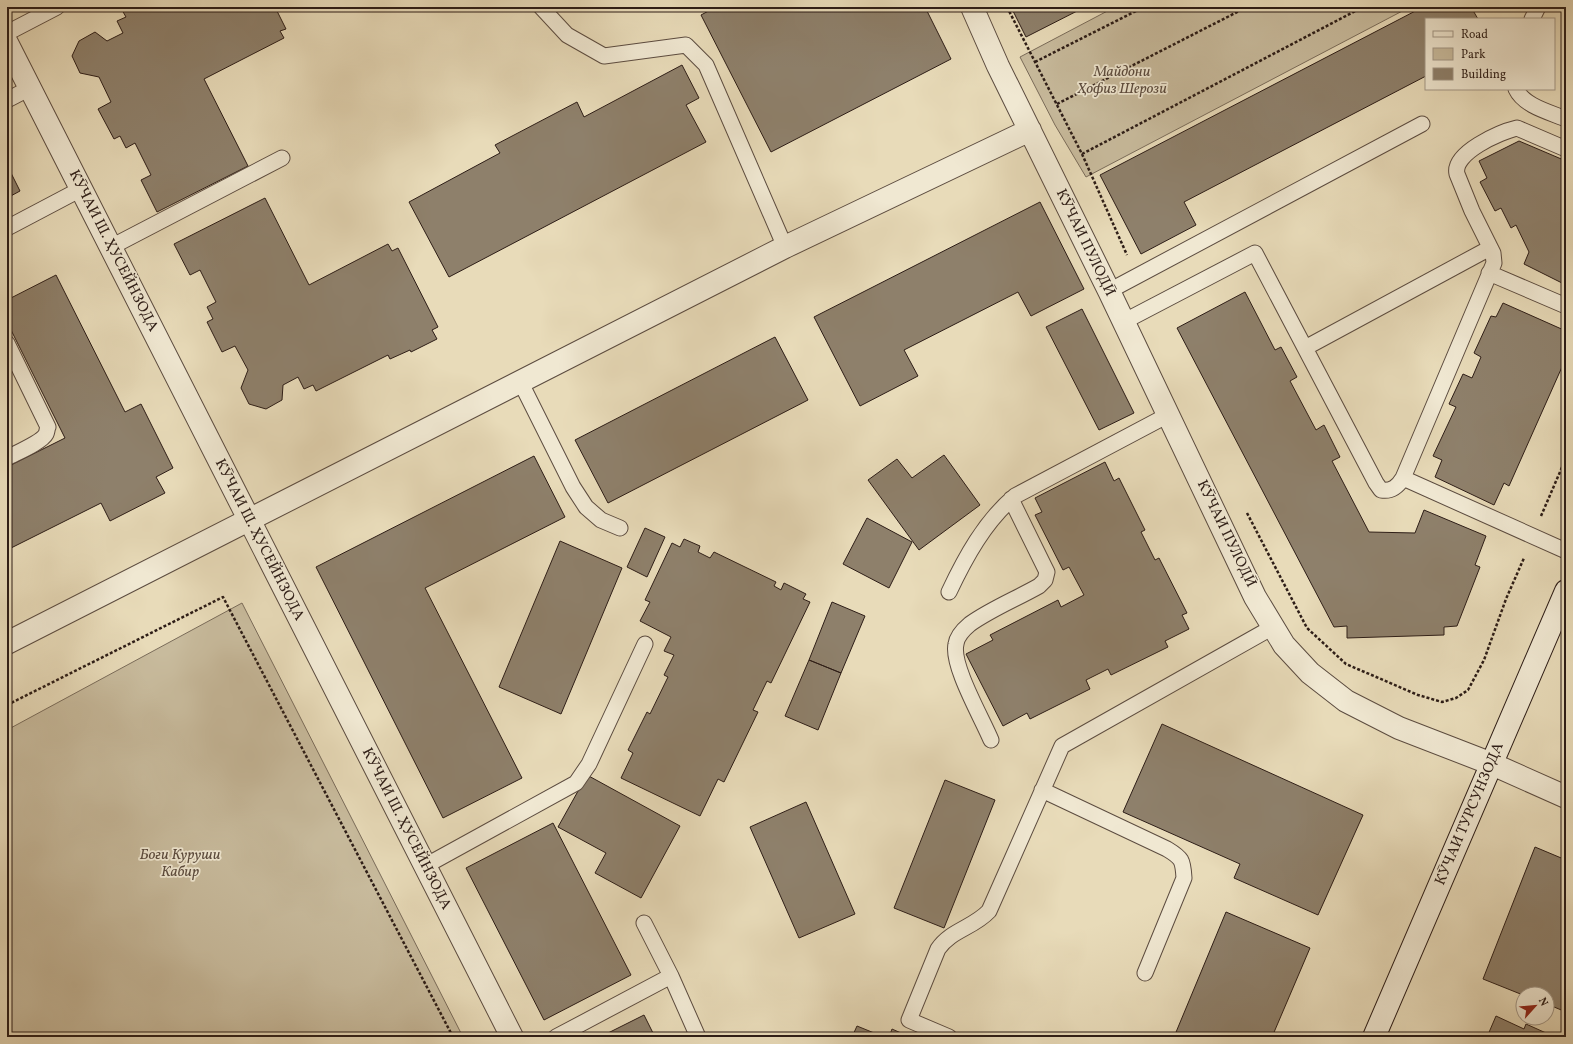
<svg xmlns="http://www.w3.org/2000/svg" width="1573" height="1044" font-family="Vollkorn,serif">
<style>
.green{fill:#c8bb9d;stroke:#7a6c5a}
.building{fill:#8e806b;stroke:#2d1d17}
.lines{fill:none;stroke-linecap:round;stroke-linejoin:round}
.lane-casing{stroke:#5c4c40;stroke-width:17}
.street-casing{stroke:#5c4c40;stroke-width:24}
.secondary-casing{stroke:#2d1d17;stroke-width:24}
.path{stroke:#2d1d17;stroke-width:2.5;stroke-dasharray:3 2;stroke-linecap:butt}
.lane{stroke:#f0e8d2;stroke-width:15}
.street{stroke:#f0e8d2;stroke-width:22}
.secondary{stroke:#f0e8d2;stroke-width:22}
.labels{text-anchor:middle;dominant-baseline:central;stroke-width:3.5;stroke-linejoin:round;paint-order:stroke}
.park-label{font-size:15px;font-style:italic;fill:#5c4c3f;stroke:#f0e8d2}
.street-label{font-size:15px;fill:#2d1d17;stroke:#f0e8d2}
</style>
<rect width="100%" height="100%" fill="#e8dbb9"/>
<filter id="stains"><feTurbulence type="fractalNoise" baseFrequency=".005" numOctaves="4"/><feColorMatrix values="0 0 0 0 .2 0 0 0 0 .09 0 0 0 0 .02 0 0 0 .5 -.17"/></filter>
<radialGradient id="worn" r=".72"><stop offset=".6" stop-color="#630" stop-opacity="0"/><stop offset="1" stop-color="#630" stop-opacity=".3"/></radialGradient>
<path class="green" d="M 1115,7 L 1410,7 L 1086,177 L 1055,125 L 1020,57 Z
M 242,603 L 463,1037 L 7,1037 L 7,730 Z"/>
<path class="building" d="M 128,7 L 275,7 L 286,29 L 280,31 L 284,38 L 204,79 L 248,166 L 157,212 L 141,180 L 151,175 L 135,143 L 126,148 L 120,136 L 114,139 L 98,109 L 111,102 L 99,77 L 80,73 L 72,56 L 79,41 L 95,32 L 107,41 L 123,33 L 117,21 L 126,17 L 122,10 Z
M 716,7 L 925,7 L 951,59 L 771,152 L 701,15 Z
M 1011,7 L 1085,7 L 1026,37 Z
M 1423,7 L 1471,7 L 1478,19 L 1426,19 L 1426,76 L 1184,202 L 1196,225 L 1141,254 L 1100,175 Z
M 682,65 L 699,98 L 686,105 L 706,142 L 449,277 L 409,202 L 500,153 L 495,145 L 577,102 L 584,117 Z
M 1519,141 L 1566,161 L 1566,285 L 1524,264 L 1529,252 L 1516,225 L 1511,228 L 1501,208 L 1495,211 L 1480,182 L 1487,178 L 1479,161 Z
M 7,165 L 20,191 L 7,198 Z
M 265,198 L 309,285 L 388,244 L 392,251 L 398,248 L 438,327 L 432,330 L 437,339 L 411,352 L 410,350 L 390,359 L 388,355 L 316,391 L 313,385 L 304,389 L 298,377 L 283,385 L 282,400 L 266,409 L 249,404 L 241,388 L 248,370 L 235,346 L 222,352 L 207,322 L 213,319 L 207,307 L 216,302 L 200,270 L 190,275 L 174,244 Z
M 1040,202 L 1084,289 L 1031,316 L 1018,292 L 904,350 L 918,376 L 860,406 L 814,317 Z
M 56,275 L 125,412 L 141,404 L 173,468 L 156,477 L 165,493 L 110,521 L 101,503 L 7,550 L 7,467 L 65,438 L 7,322 L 7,300 Z
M 1245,292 L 1275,350 L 1281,347 L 1297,377 L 1290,381 L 1316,430 L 1324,425 L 1340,457 L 1332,461 L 1369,532 L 1415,533 L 1424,510 L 1486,536 L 1475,565 L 1480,567 L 1457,626 L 1444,627 L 1444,635 L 1347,638 L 1347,626 L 1334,627 L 1177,328 Z
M 1503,303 L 1566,331 L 1566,358 L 1509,486 L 1504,483 L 1494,505 L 1435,477 L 1442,460 L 1433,456 L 1456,407 L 1449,404 L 1463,374 L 1472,378 L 1481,357 L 1474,353 L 1491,316 L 1496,317 Z
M 1082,309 L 1134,413 L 1099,430 L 1046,327 Z
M 775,337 L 808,400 L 608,503 L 575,440 Z
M 944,455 L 980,505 L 919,550 L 868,480 L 897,459 L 912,478 Z
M 534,456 L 565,517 L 425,588 L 522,778 L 443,818 L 316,567 Z
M 1105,462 L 1114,481 L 1119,478 L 1145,530 L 1141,532 L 1155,560 L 1159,558 L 1187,613 L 1182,615 L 1189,629 L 1165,641 L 1168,647 L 1111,675 L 1108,669 L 1086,680 L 1090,689 L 1030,719 L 1027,713 L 1003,726 L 966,654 L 993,640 L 990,635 L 1058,600 L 1061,607 L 1084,595 L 1069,567 L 1063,570 L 1035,515 L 1042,512 L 1035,498 Z
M 867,518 L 912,542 L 889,588 L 843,564 Z
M 645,528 L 665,537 L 647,577 L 627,567 Z
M 684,539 L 700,546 L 698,552 L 710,558 L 714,552 L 776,582 L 774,586 L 781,590 L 784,583 L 806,594 L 803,599 L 810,602 L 771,683 L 767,681 L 753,710 L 758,712 L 724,782 L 718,779 L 700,816 L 621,778 L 633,753 L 628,750 L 647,712 L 650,714 L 668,677 L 664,675 L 674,655 L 664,651 L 671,637 L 640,621 L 650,602 L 645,600 L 672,543 L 680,547 Z
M 560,541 L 622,568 L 561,714 L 499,687 Z
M 832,602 L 865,616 L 841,673 L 809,660 Z
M 809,660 L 841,673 L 818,730 L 785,716 Z
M 1162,724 L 1363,815 L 1318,915 L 1234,878 L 1240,864 L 1123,812 Z
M 587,775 L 680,826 L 641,898 L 595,873 L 606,853 L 558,827 Z
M 945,780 L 995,800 L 944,928 L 894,908 Z
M 806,802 L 855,914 L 799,938 L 750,827 Z
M 553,823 L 631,975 L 544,1020 L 466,868 Z
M 1535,847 L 1566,860 L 1566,1012 L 1547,1004 L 1547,994 L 1523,995 L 1483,979 Z
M 1226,912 L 1310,948 L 1272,1037 L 1174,1037 Z
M 644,1015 L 655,1037 L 600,1037 Z
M 1496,1016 L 1524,1029 L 1526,1024 L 1555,1037 L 1487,1037 Z
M 857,1026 L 884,1037 L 852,1037 Z
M 892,1029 L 910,1037 L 889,1037 Z"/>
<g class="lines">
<g class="lane-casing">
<path id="lane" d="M 541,7 L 567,35 L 604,56 L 686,45 L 706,65 L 785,247
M 1532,19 L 1538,7
M 7,33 L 57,7
M 1516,89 C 1524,106 1549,112 1566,119
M 7,100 L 30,88
M 7,228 L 81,189
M 111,247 L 282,158
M 1489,273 L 1566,306
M 1109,291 L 1422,124
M 1123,322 L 1255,253 L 1376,483 L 1381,490 C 1392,492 1398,486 1403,478 L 1494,263 L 1493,253 L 1472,211 L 1457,174 C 1452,153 1500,132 1517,128 L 1566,149
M 7,343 L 48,427 C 47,429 47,432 46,434 C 42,442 16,453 7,458
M 1305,348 L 1490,248
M 520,381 L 573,487 L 586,507 L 601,520 L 620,528
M 1403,478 L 1566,551
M 949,592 C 965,558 985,521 1015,496 L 1168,415
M 991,740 C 982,718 951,665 956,644 C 957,636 964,629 970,624 C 991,609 1016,599 1039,586 L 1045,580 L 1047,572 L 1044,566 L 1011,499
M 1042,790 L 1167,849 C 1182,858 1183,860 1184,878 L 1145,973
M 425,866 L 576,783 L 589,764 L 645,644
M 671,976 L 698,1037
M 556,1037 L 671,976 L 644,923
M 949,1037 L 909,1020 L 938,949 C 951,930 973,928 989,911 L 1062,746 L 1273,627"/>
</g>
<g class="street-casing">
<path id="street" d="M 972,7 L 998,66 L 1109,291 L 1255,597 L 1284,645 L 1310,673 L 1346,701 L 1399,728 L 1492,764 L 1566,797
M 7,43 L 512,1037
M 7,643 L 785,247 L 1030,130"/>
</g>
<g class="secondary-casing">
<path id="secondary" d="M 1374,1037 L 1566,591"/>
</g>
<path class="path" d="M 1007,7 L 1082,154 L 1127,255
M 1035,62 L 1144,7
M 1057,104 L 1247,7
M 1082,154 L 1363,7
M 1247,513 L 1307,628 L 1346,664 L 1418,695 L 1442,702 L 1456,698 L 1468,690 L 1484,660 L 1506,599 L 1524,558
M 1541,516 L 1566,458
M 7,705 L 223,597 L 453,1037"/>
<use href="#lane" class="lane"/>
<use href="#street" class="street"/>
<use href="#secondary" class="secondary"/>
</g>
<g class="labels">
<g class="park-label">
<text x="1122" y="72">Майдони<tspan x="1122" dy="17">Ҳофиз Шерозӣ</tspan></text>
<text x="180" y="855">Боғи Куруши<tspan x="180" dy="17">Кабир</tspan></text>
</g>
<g class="street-label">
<text transform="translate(1085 243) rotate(64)">КӮЧАИ ПУЛОДӢ</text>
<text transform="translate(113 251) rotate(63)">КӮЧАИ Ш. ҲУСЕЙНЗОДА</text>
<text transform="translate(1226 534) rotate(64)">КӮЧАИ ПУЛОДӢ</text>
<text transform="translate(259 540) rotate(63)">КӮЧАИ Ш. ҲУСЕЙНЗОДА</text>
<text transform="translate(1470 814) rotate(-67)">КӮЧАИ ТУРСУНЗОДА</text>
<text transform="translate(406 829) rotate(63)">КӮЧАИ Ш. ҲУСЕЙНЗОДА</text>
</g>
</g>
<rect width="1573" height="1044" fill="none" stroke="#e8dbb9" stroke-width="24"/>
<rect x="8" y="8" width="1557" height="1028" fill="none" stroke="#2d1d17" stroke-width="2"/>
<rect x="12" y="12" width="1549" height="1020" fill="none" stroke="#2d1d17"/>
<rect x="1425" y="18" width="130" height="72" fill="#f0e8d2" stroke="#a29787"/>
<rect x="1433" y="31" width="20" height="6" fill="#f0e8d2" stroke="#a29787"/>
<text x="1461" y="38" font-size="12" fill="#2d1d17">Road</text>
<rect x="1433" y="48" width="20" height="12" fill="#c8bb9d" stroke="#a29787"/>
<text x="1461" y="58" font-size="12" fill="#2d1d17">Park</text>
<rect x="1433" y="68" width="20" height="12" fill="#8e806b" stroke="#a29787"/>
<text x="1461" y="78" font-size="12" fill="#2d1d17">Building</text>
<g transform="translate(1535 1006) rotate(63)"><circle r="19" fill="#f0e8d2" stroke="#a29787"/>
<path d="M0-3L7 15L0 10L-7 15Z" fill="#8f2418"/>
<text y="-6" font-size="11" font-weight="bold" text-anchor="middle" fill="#2d1d17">N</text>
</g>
<rect width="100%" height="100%" filter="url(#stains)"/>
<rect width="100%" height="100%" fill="url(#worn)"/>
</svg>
